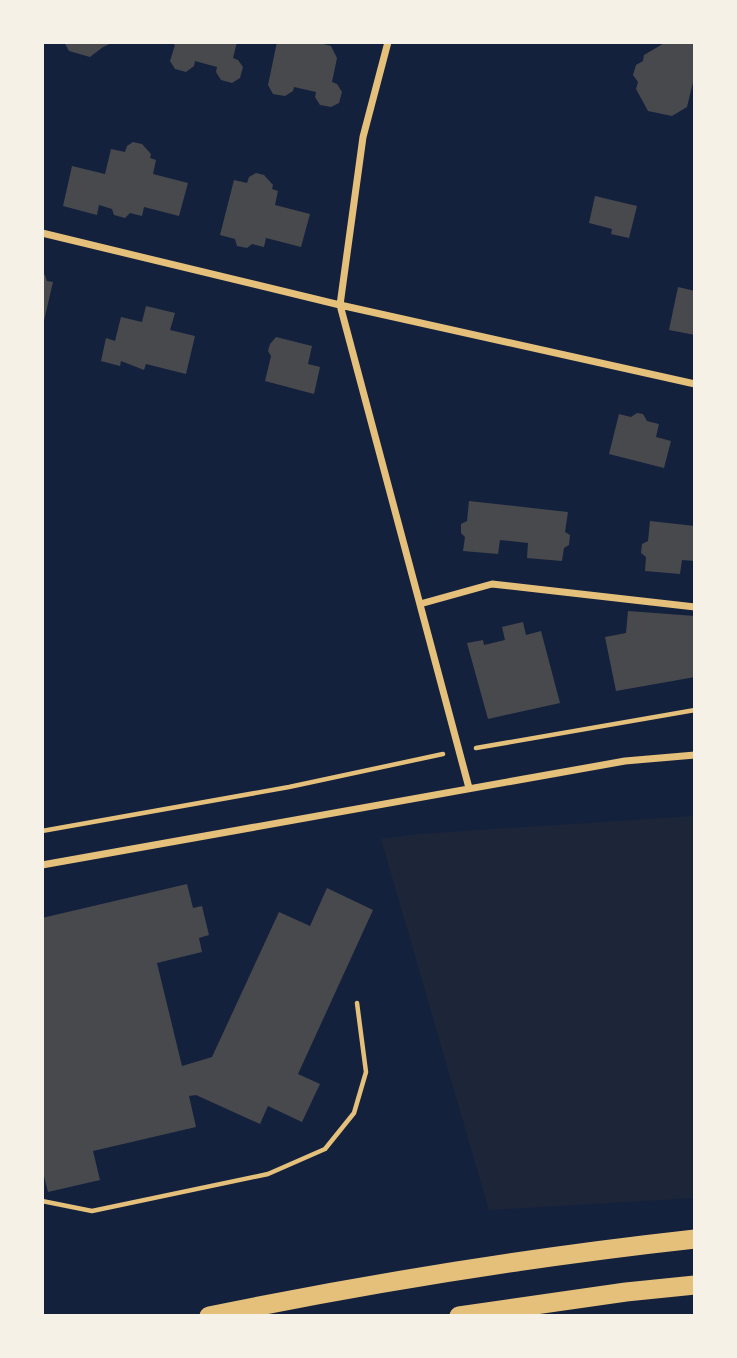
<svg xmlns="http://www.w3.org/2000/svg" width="737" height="1358" font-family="'Golos Text',sans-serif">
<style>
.green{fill:#1d2539}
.building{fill:#48494c}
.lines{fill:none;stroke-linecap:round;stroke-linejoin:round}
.path{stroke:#e5c07b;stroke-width:4.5}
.minor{stroke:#e5c07b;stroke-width:7}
.trunk{stroke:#e5c07b;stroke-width:19}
</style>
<rect width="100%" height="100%" fill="#14213d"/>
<path class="green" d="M 695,816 L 695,1198 L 489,1210 L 381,839 L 419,834 Z"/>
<path class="building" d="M 64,42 L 114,42 L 103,47 L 90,57 L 69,51 Z
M 169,42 L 237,42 L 233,58 L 238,60 L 243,67 L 240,78 L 232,83 L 221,80 L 216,72 L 217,67 L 195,61 L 194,66 L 186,72 L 175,69 L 170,61 L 175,45 Z
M 277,42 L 316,42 L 331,46 L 337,58 L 332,82 L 337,84 L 342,92 L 339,103 L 331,107 L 320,105 L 315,97 L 316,92 L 294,87 L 293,91 L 285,96 L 273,94 L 268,85 Z
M 666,42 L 695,42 L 695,74 L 687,107 L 672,116 L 648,111 L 636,89 L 638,82 L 633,75 L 636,65 L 643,61 L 644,55 Z
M 133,142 L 142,144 L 151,154 L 150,158 L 156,160 L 153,174 L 188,183 L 179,216 L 144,207 L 142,216 L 130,213 L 125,218 L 114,215 L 112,209 L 99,205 L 97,215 L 63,206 L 72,166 L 105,174 L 111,149 L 125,152 L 127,146 Z
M 256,173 L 264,175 L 273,185 L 272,189 L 278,191 L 275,205 L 310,214 L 301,247 L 266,238 L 264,247 L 252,244 L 247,248 L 237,246 L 235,239 L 220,235 L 234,180 L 247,183 L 249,177 Z
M 595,196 L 637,206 L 629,238 L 611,234 L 612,229 L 589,223 Z
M 42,274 L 45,275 L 47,281 L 53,282 L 43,325 Z
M 678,287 L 695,291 L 695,335 L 669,330 Z
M 146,306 L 175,313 L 170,330 L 195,336 L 186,374 L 146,364 L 144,370 L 121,361 L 120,366 L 101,361 L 106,338 L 115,341 L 121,317 L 142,322 Z
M 276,337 L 312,346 L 308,364 L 320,367 L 314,394 L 265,381 L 271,356 L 268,351 L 270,344 Z
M 637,413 L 643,414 L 647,421 L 659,424 L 656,437 L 671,441 L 664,468 L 609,454 L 619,414 L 631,417 Z
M 469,501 L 568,512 L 565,532 L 570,535 L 569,545 L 564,548 L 562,561 L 527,558 L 528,543 L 500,540 L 498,554 L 463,551 L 465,537 L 461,533 L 461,524 L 467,521 Z
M 650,521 L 695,526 L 695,561 L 682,560 L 680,574 L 645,571 L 646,557 L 641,553 L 642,544 L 648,541 Z
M 628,611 L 695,616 L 695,677 L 616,691 L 605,637 L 626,633 Z
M 523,622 L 526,635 L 541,631 L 560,703 L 488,719 L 467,643 L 483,640 L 484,645 L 505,640 L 502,627 Z
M 187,884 L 193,908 L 202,906 L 209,935 L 199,938 L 202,952 L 157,963 L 182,1066 L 212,1057 L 279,912 L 310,926 L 327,888 L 373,910 L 298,1074 L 320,1084 L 302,1122 L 268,1106 L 260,1124 L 196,1095 L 189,1096 L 196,1127 L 93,1151 L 100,1180 L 48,1192 L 42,1168 L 42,918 Z"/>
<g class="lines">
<path class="path" d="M 476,748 L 695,710
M 42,831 L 289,787 L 443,754
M 42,1201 L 92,1211 L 268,1174 L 325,1149 L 354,1113 L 366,1072 L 357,1003"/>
<path class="minor" d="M 388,42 L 363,137 L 340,305 L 469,788
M 42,233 L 340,305 L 695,384
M 420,604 L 492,584 L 695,607
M 42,865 L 625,761 L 695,755"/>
<path class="trunk" d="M 209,1316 C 370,1283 532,1257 695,1239
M 459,1316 L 626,1292 L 695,1285"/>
</g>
<rect width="737" height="1358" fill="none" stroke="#f6f1e7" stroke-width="88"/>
</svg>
